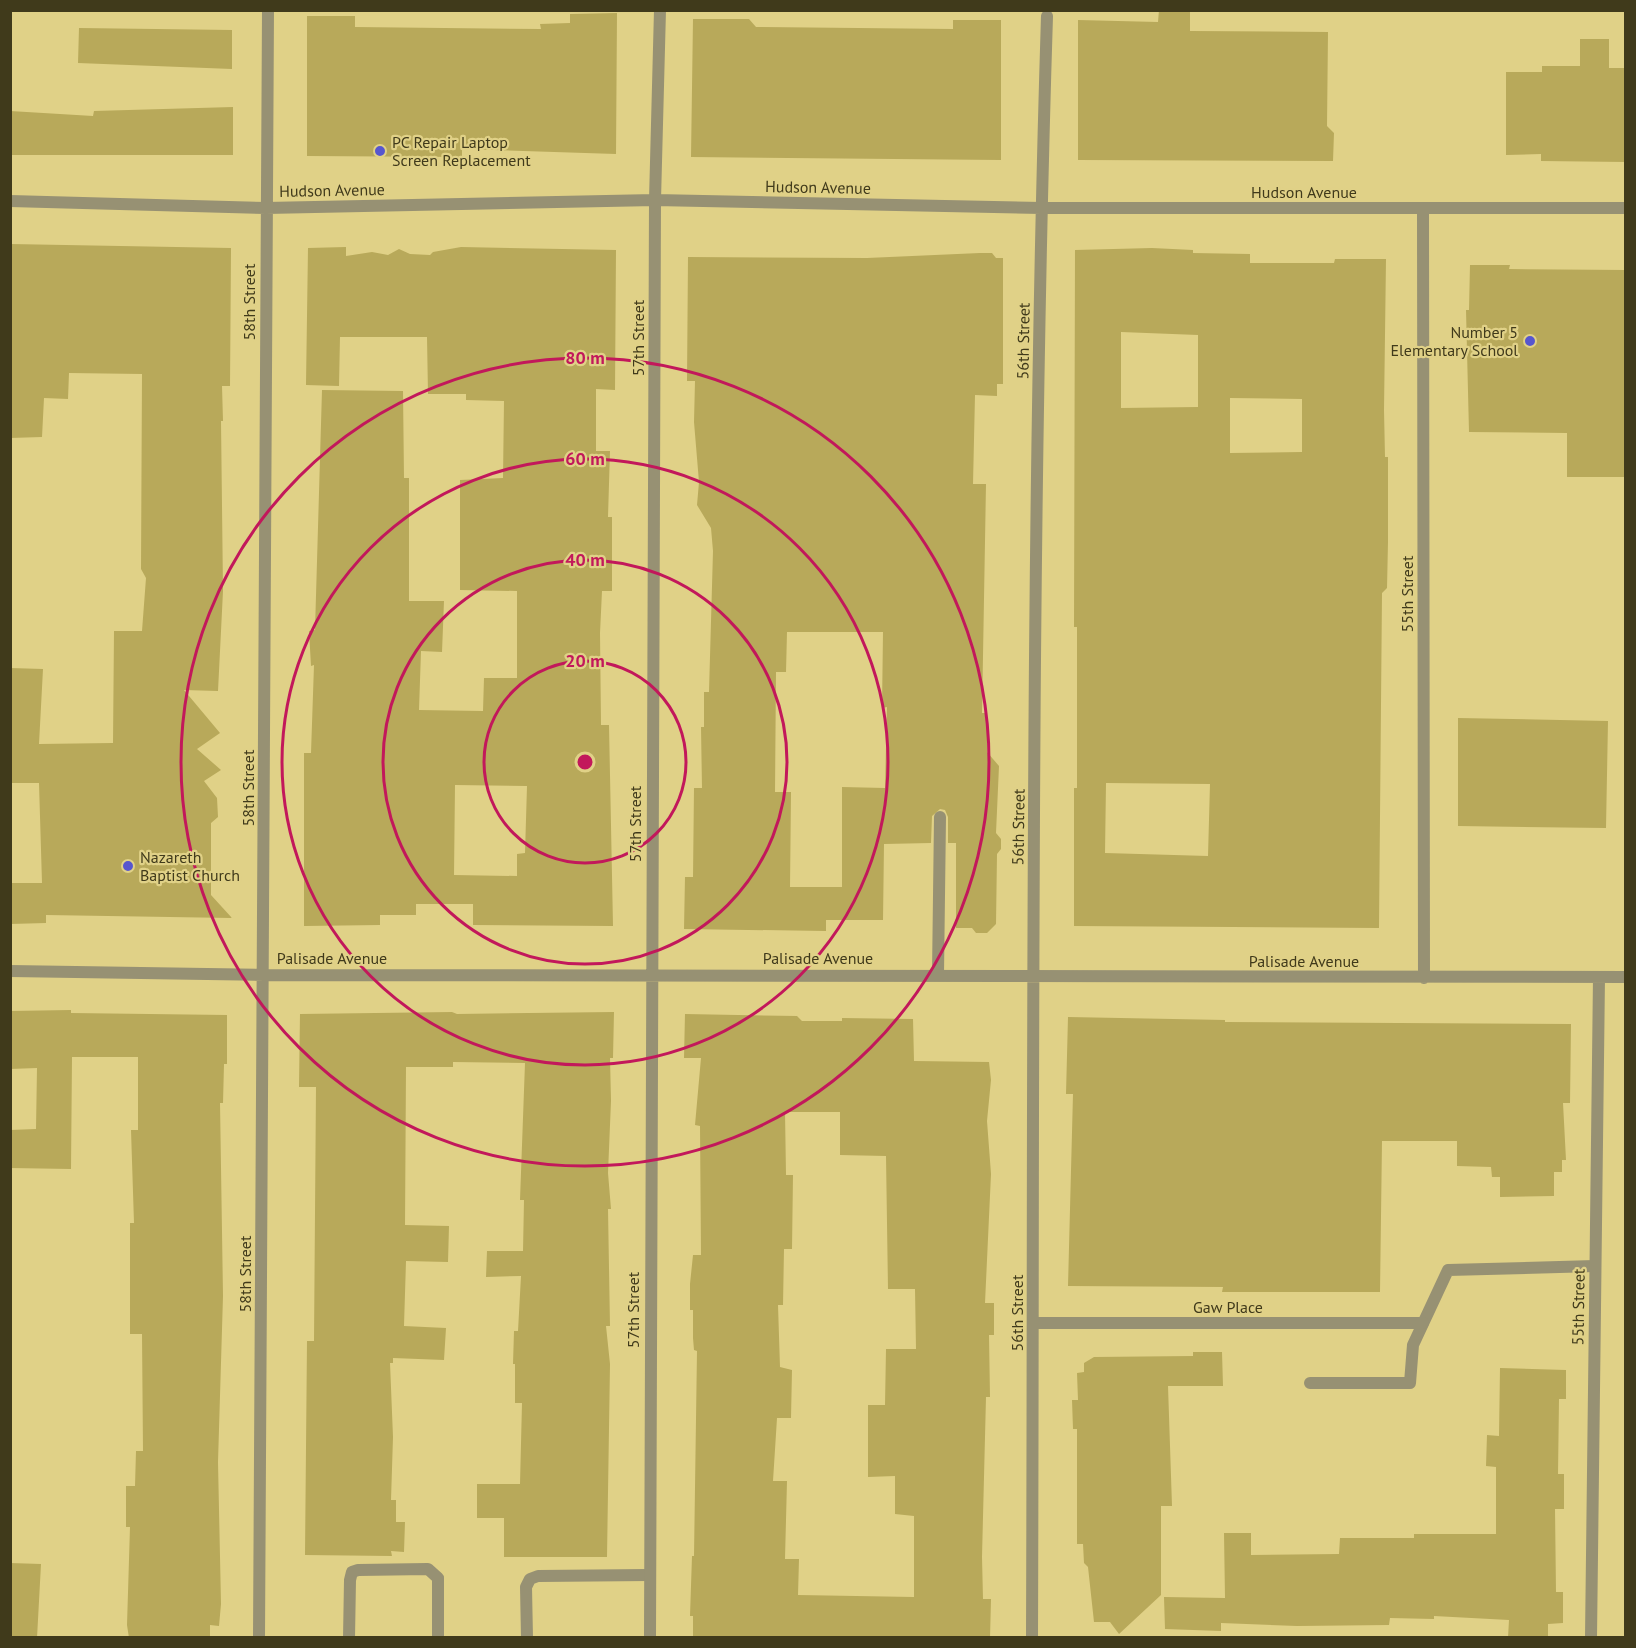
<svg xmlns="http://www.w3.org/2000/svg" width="1636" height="1648" font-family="'PT Sans',sans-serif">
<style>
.building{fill:#b8a95a;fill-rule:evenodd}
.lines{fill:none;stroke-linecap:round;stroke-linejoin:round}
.lane{stroke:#979173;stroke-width:12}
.street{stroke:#979173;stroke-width:12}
.ring{fill:none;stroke:#c2185b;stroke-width:3}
.poi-dot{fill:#5756ce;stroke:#e0d187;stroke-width:2}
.labels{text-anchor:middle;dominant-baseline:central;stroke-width:4.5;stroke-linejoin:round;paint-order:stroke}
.poi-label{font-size:16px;fill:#403a1b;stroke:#e0d187;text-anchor:start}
.street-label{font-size:16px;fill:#403a1b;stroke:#e0d187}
.centre{fill:#c2185b;stroke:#e0d187;stroke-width:3}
.ring-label{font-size:18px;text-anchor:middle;font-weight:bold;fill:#c2185b;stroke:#e0d187;stroke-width:4.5;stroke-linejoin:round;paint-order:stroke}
</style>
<rect width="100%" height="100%" fill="#e0d187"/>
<path class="building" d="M 1159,10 L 1190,10 L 1190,31 L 1328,32 L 1327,126 L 1334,133 L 1333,161 L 1078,160 L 1078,20 L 1158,22 Z
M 617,13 L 616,154 L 462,149 L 462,157 L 307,156 L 307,16 L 355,16 L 355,27 L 541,29 L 540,24 L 570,23 L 570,14 Z
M 693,19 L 749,19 L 756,27 L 953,29 L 953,20 L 1001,20 L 1001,160 L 691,157 Z
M 79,28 L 232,30 L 232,69 L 78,63 Z
M 1580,39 L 1609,39 L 1609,68 L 1626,68 L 1626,162 L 1541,161 L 1541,154 L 1506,155 L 1506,72 L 1542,72 L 1542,66 L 1580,66 Z
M 233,107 L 233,155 L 10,155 L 10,111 L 93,116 L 94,111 Z
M 10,244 L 231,248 L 230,386 L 222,386 L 223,421 L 221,421 L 223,591 L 218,691 L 184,690 L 220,733 L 197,749 L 221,770 L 204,781 L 217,798 L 218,817 L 211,823 L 211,895 L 232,918 L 46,915 L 46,923 L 10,924 L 10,883 L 42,883 L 39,783 L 10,783 L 10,668 L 43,669 L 39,744 L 113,743 L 114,631 L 142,631 L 146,578 L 141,569 L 142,374 L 69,373 L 68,399 L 44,398 L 42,437 L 10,438 Z
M 346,247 L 346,256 L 372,252 L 388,255 L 399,249 L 410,254 L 430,255 L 433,252 L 461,247 L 616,250 L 615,390 L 596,389 L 596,451 L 610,451 L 608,517 L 612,517 L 612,591 L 602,591 L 600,633 L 601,725 L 609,725 L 613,926 L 473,925 L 473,904 L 416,904 L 416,915 L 380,915 L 380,925 L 304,926 L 304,753 L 311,753 L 314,665 L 311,666 L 309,631 L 315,630 L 322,390 L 403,391 L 404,478 L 409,478 L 409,601 L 444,601 L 442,652 L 421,651 L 419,710 L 483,711 L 484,678 L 517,678 L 517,591 L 460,590 L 460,480 L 503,478 L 504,401 L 466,400 L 466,394 L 428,394 L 427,337 L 340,337 L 339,386 L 306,385 L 308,248 ZM 455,785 L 527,786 L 525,853 L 517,854 L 517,876 L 454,875 Z
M 1152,248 L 1193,250 L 1193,253 L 1250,254 L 1250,263 L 1334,263 L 1335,259 L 1386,259 L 1384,410 L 1385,457 L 1388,457 L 1388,542 L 1387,588 L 1382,593 L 1379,928 L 1074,926 L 1074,788 L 1077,788 L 1077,627 L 1074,627 L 1075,250 ZM 1121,332 L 1198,335 L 1198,407 L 1121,408 ZM 1230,398 L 1302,399 L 1302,452 L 1230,453 ZM 1106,783 L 1210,784 L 1208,856 L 1105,853 Z
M 980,253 L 992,253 L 996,258 L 1003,258 L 1003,384 L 997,384 L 997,396 L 975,395 L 973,484 L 986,484 L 982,713 L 987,713 L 987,752 L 999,766 L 996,833 L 1001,839 L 1001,849 L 997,854 L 996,924 L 987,933 L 976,933 L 972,928 L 956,928 L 956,843 L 948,843 L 948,817 L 945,810 L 940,809 L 932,816 L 931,843 L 884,844 L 883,920 L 826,920 L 826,931 L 684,929 L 685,877 L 693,877 L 694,788 L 702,788 L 701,727 L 704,727 L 704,692 L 709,692 L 713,551 L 711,528 L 697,505 L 699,482 L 694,422 L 695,381 L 687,381 L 688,257 L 867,258 ZM 787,632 L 883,632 L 882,708 L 887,707 L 885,788 L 842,787 L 842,887 L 790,887 L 791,792 L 775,792 L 776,672 L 786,672 Z
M 1470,265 L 1510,265 L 1509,269 L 1626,270 L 1626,477 L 1567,477 L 1567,433 L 1469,432 L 1466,310 L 1469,310 Z
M 1458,718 L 1608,721 L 1606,828 L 1458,826 Z
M 71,1010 L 71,1013 L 227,1015 L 227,1064 L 224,1064 L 223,1103 L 220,1103 L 223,1296 L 218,1462 L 221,1604 L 219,1626 L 210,1625 L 210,1638 L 129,1638 L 127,1625 L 130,1527 L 126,1527 L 126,1486 L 135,1486 L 136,1451 L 143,1451 L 142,1334 L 130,1334 L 130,1223 L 134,1223 L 131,1130 L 138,1130 L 138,1057 L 72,1057 L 71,1169 L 10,1168 L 10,1130 L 36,1129 L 37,1068 L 10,1069 L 10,1011 Z
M 452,1012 L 457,1014 L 614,1012 L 613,1058 L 610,1058 L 611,1101 L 608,1173 L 611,1209 L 608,1209 L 610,1326 L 606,1326 L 610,1364 L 607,1557 L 504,1557 L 504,1518 L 477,1518 L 477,1484 L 520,1484 L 522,1403 L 515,1403 L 515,1364 L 513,1364 L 514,1331 L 518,1331 L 521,1276 L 486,1277 L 487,1251 L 523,1251 L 524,1200 L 520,1200 L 525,1063 L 453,1062 L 453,1067 L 406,1067 L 405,1225 L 449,1226 L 448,1262 L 406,1261 L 404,1326 L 446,1328 L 444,1360 L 393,1358 L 393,1363 L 390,1363 L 393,1437 L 391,1500 L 396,1500 L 396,1522 L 405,1522 L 404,1552 L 391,1551 L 392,1556 L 305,1555 L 307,1341 L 314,1341 L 316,1087 L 299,1087 L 300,1014 Z
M 685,1014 L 797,1016 L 802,1021 L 842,1021 L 842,1018 L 913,1019 L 914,1061 L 989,1062 L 991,1080 L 987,1121 L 991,1174 L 985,1303 L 994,1303 L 994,1335 L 989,1335 L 990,1397 L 986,1397 L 982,1557 L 983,1599 L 991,1599 L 990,1638 L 693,1638 L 693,1616 L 690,1616 L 692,1556 L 694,1556 L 697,1351 L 694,1350 L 693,1338 L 693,1310 L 690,1310 L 690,1284 L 693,1255 L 701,1255 L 700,1126 L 695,1125 L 701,1058 L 684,1058 ZM 785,1112 L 840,1112 L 840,1155 L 886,1156 L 888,1289 L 915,1289 L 916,1349 L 886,1349 L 885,1405 L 868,1405 L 868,1477 L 895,1476 L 895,1514 L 914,1516 L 914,1597 L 798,1595 L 799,1559 L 785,1559 L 787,1481 L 773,1481 L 777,1418 L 791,1418 L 792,1370 L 780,1367 L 778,1305 L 783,1305 L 784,1249 L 792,1249 L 793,1175 L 786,1175 Z
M 1068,1017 L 1225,1020 L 1225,1022 L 1571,1024 L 1570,1103 L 1563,1103 L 1566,1160 L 1562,1160 L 1562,1172 L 1554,1172 L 1554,1196 L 1500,1197 L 1500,1177 L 1492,1177 L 1491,1167 L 1457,1166 L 1457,1141 L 1382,1141 L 1380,1292 L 1222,1292 L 1223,1287 L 1068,1286 L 1073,1094 L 1066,1094 Z
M 1193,1352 L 1222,1352 L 1223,1386 L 1168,1386 L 1172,1506 L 1161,1506 L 1161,1595 L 1119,1634 L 1110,1622 L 1094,1622 L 1088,1567 L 1084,1563 L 1083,1544 L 1077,1544 L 1077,1429 L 1073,1429 L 1072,1400 L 1078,1400 L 1077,1373 L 1084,1372 L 1084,1363 L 1094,1357 L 1193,1356 Z
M 1500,1368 L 1566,1370 L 1566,1399 L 1559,1399 L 1558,1474 L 1564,1474 L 1564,1509 L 1555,1509 L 1556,1592 L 1563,1592 L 1563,1623 L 1548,1624 L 1548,1638 L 1508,1638 L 1509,1620 L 1434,1616 L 1434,1619 L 1390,1618 L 1389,1625 L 1297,1626 L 1221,1623 L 1221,1631 L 1165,1629 L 1164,1597 L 1225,1598 L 1224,1533 L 1251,1533 L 1251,1555 L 1339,1554 L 1340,1538 L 1414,1538 L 1414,1534 L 1496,1534 L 1496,1467 L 1486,1466 L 1487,1435 L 1499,1436 Z
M 10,1563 L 41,1564 L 37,1638 L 10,1638 Z"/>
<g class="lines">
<path class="lane" d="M 938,974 L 940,817
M 1310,1383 L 1410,1383 L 1413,1345 L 1448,1270 L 1595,1266
M 349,1638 L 350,1580 L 352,1572 L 358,1570 L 428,1569 L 438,1578 L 438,1638
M 527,1638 L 526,1587 L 530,1579 L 538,1576 L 649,1575"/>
<path class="street" d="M 10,201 L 266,208 L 655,200 L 1041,208 L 1626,208
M 1423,209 L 1424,978
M 10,971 L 264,975 L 1626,977
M 1033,1323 L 1423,1323
M 259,1638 L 268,10
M 650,1638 L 655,200 L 660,10
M 1032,1638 C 1034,1097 1030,556 1047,16
M 1591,1638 L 1599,977"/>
</g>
<g class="ring">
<circle cx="585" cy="762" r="101"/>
<circle cx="585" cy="762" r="202"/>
<circle cx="585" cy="762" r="303"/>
<circle cx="585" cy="762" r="404"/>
</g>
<g class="poi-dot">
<circle cx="380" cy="151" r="6"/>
<circle cx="1530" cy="341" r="6"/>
<circle cx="128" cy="866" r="6"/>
</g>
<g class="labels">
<g class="poi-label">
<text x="392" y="142">PC Repair Laptop<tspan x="392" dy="18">Screen Replacement</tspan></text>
<text x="1518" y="332" text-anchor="end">Number 5<tspan x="1518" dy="18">Elementary School</tspan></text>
<text x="140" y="857">Nazareth<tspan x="140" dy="18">Baptist Church</tspan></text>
</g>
<g class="street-label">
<text transform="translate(818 187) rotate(1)">Hudson Avenue</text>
<text transform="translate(332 190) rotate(-1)">Hudson Avenue</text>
<text x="1304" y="192">Hudson Avenue</text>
<text transform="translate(249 302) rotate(-90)">58th Street</text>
<text transform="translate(638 338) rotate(-90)">57th Street</text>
<text transform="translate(1023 341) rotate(-89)">56th Street</text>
<text transform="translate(1407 594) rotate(-90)">55th Street</text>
<text transform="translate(248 788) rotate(-90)">58th Street</text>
<text transform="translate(635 824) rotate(-90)">57th Street</text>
<text transform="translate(1018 827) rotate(-89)">56th Street</text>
<text x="332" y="958">Palisade Avenue</text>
<text x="818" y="958">Palisade Avenue</text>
<text x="1304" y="961">Palisade Avenue</text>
<text transform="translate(245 1274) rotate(-90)">58th Street</text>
<text x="1228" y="1307">Gaw Place</text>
<text transform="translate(1578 1307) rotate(-89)">55th Street</text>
<text transform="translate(633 1310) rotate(-90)">57th Street</text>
<text transform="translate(1017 1313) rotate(-90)">56th Street</text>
</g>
</g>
<circle cx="585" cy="762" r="9" class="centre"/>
<g class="ring-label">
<text x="585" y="364">80 m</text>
<text x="585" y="465">60 m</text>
<text x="585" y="566">40 m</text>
<text x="585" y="667">20 m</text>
</g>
<rect width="1636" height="1648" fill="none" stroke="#403a1b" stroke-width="24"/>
</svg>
